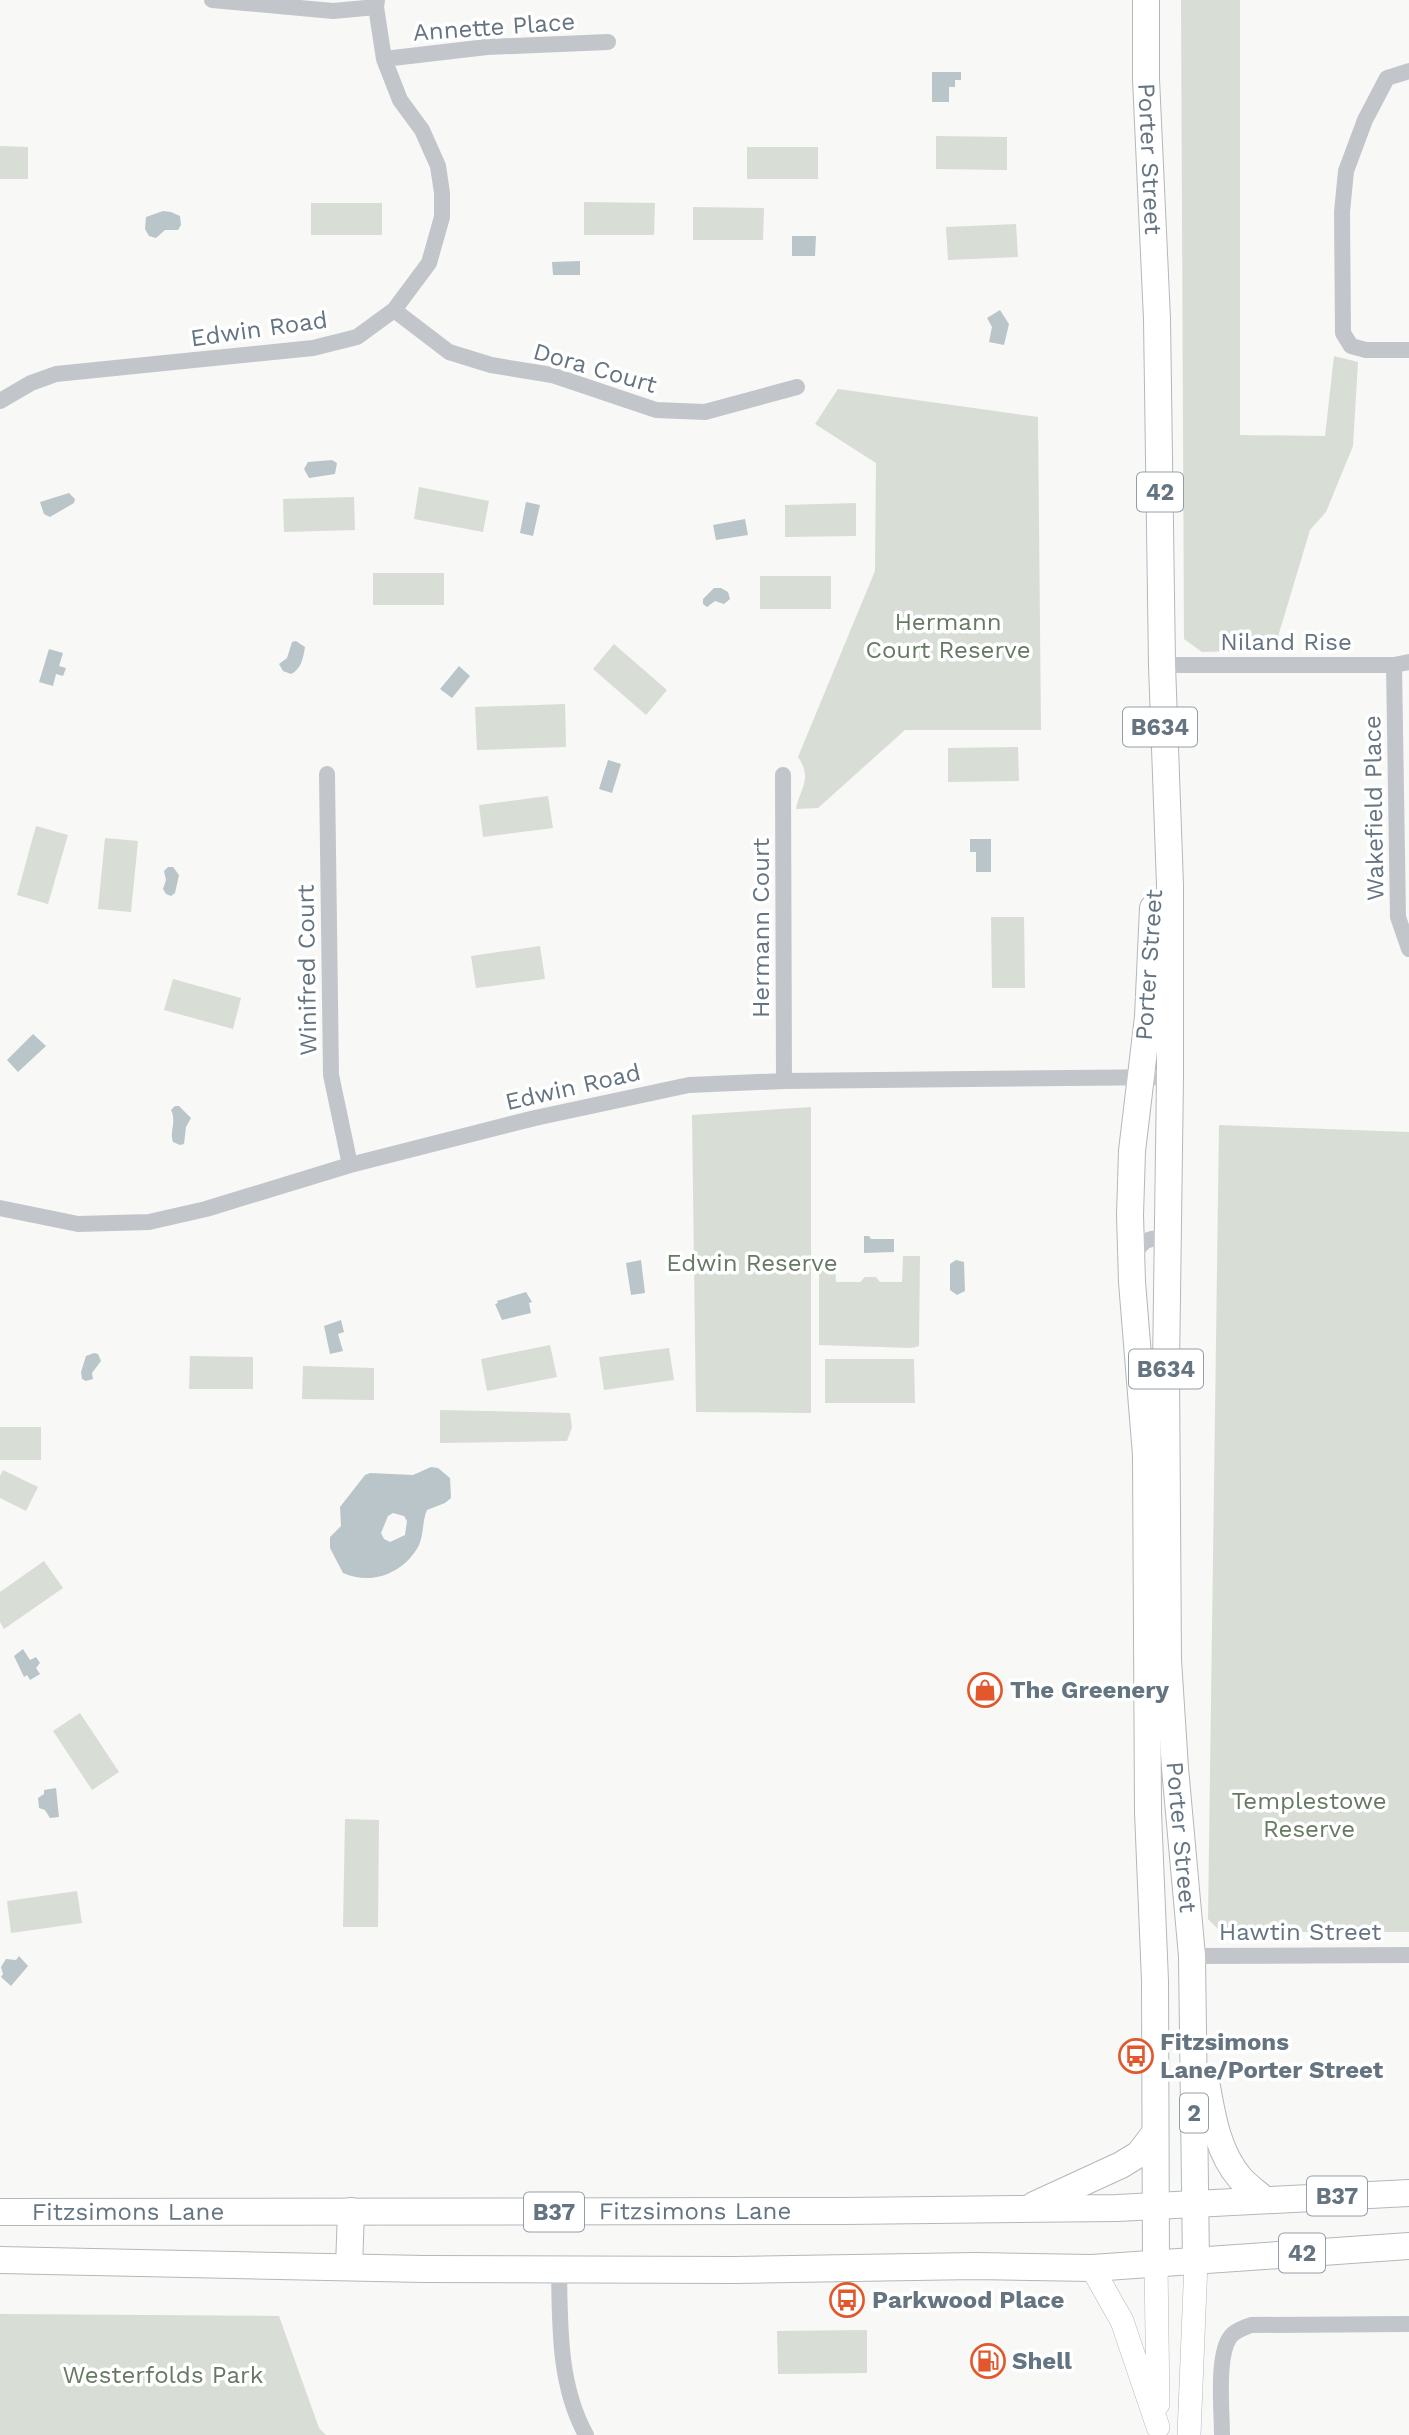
<svg xmlns="http://www.w3.org/2000/svg" width="1409" height="2435" font-family="'Work Sans',sans-serif">
<style>
.green{fill:#d8ddd5}
.water{fill:#b9c5c9;fill-rule:evenodd}
.lines{fill:none;stroke-linecap:round;stroke-linejoin:round}
.secondary-casing{stroke:#b2b8bd;stroke-width:24}
.primary-casing{stroke:#b3b8bc;stroke-width:28}
.street{stroke:#c2c6ca;stroke-width:16}
.secondary{stroke:#fff;stroke-width:23}
.primary{stroke:#fff;stroke-width:26}
.labels{text-anchor:middle;dominant-baseline:central;stroke-width:7;stroke-linejoin:round;paint-order:stroke}
.shield{fill:#fff;stroke:#929ea7;stroke-width:2}
.shield-label{font-size:23px;font-weight:bold;fill:#647481}
.street-label{font-size:24px;fill:#647481;stroke:#fff}
.park-label{font-size:24px;fill:#667962;stroke:#fff}
.poi-label{font-size:24px;font-weight:bold;fill:#647481;stroke:#fff;text-anchor:start}
</style>
<rect width="100%" height="100%" fill="#f8f8f6"/>
<path class="green" d="M 1181,0 L 1240,0 L 1240,435 L 1325,436 L 1334,356 L 1358,362 L 1353,446 L 1326,512 L 1310,530 L 1274,650 L 1202,652 L 1184,639 Z
M 936,136 L 1007,137 L 1007,170 L 936,169 Z
M 0,146 L 28,147 L 28,179 L 0,179 Z
M 747,147 L 818,147 L 818,179 L 747,179 Z
M 584,202 L 655,203 L 654,235 L 584,235 Z
M 311,203 L 382,203 L 382,235 L 311,235 Z
M 693,207 L 764,208 L 763,240 L 693,240 Z
M 1016,224 L 1018,257 L 948,260 L 946,227 Z
M 838,389 L 1038,417 L 1041,730 L 905,730 L 818,808 L 796,809 C 800,788 813,779 798,757 L 875,571 L 876,463 L 815,424 Z
M 419,487 L 489,501 L 483,532 L 414,519 Z
M 354,497 L 355,530 L 284,532 L 283,499 Z
M 856,503 L 856,536 L 785,537 L 785,505 Z
M 373,573 L 444,573 L 444,605 L 373,605 Z
M 760,576 L 831,576 L 831,609 L 760,609 Z
M 614,644 L 667,690 L 646,715 L 593,669 Z
M 565,704 L 566,747 L 477,750 L 475,707 Z
M 1018,747 L 1019,781 L 948,782 L 948,748 Z
M 548,796 L 553,828 L 483,837 L 479,805 Z
M 36,826 L 68,835 L 48,904 L 17,895 Z
M 105,838 L 138,841 L 131,912 L 98,909 Z
M 991,917 L 1024,917 L 1025,988 L 992,988 Z
M 540,946 L 545,979 L 476,988 L 471,956 Z
M 173,979 L 241,998 L 233,1029 L 164,1010 Z
M 811,1107 L 811,1413 L 696,1412 L 692,1115 Z
M 1219,1125 L 1409,1132 L 1409,1932 L 1221,1932 L 1208,1919 Z
M 903,1256 L 920,1256 L 919,1346 L 911,1348 L 819,1345 L 819,1271 L 822,1270 L 822,1266 L 835,1266 L 836,1282 L 860,1282 L 865,1277 L 876,1277 L 880,1282 L 902,1282 Z
M 550,1345 L 557,1377 L 487,1391 L 481,1359 Z
M 669,1348 L 674,1380 L 604,1390 L 599,1357 Z
M 190,1356 L 253,1357 L 253,1389 L 189,1389 Z
M 825,1359 L 914,1359 L 915,1403 L 825,1403 Z
M 303,1366 L 374,1368 L 374,1400 L 302,1399 Z
M 440,1410 L 570,1413 L 572,1427 L 567,1441 L 440,1443 Z
M 0,1427 L 41,1427 L 41,1460 L 0,1460 Z
M 3,1470 L 38,1487 L 26,1511 L 0,1498 L 0,1476 Z
M 44,1561 L 63,1588 L 4,1629 L 0,1622 L 0,1592 Z
M 80,1713 L 119,1772 L 92,1790 L 53,1731 Z
M 345,1819 L 379,1820 L 378,1927 L 343,1927 Z
M 77,1891 L 82,1923 L 11,1933 L 7,1901 Z
M 0,2314 L 279,2316 L 319,2428 L 326,2435 L 0,2435 Z
M 867,2330 L 867,2373 L 778,2374 L 777,2331 Z"/>
<path class="water" d="M 932,72 L 961,72 L 961,80 L 955,80 L 955,87 L 949,87 L 949,102 L 932,102 Z
M 163,211 L 171,212 L 180,216 L 181,225 L 178,230 L 165,230 L 156,238 L 149,236 L 145,229 L 146,217 Z
M 792,236 L 816,236 L 815,256 L 792,256 Z
M 580,261 L 580,275 L 553,275 L 552,262 Z
M 1000,310 L 1009,324 L 1004,345 L 989,342 L 992,327 L 987,318 Z
M 332,460 L 337,463 L 335,474 L 309,478 L 304,469 L 308,462 Z
M 69,493 L 75,499 L 74,503 L 50,517 L 44,514 L 40,502 Z
M 526,502 L 540,505 L 533,536 L 520,533 Z
M 745,519 L 748,535 L 716,540 L 713,525 Z
M 714,588 L 721,588 L 728,592 L 730,599 L 724,604 L 715,601 L 707,607 L 703,604 L 703,599 Z
M 296,641 L 305,647 C 303,659 301,669 291,674 L 283,671 L 279,664 L 287,658 L 292,642 Z
M 49,649 L 63,653 L 59,666 L 66,668 L 63,676 L 56,674 L 53,686 L 39,682 Z
M 459,666 L 470,676 L 452,698 L 440,689 Z
M 608,760 L 621,764 L 612,793 L 599,789 Z
M 970,839 L 991,839 L 991,872 L 976,872 L 976,852 L 970,852 Z
M 168,867 L 173,867 L 179,875 L 175,893 L 171,896 L 166,894 L 163,889 L 166,880 L 164,871 Z
M 33,1034 L 46,1046 L 18,1072 L 7,1060 Z
M 175,1106 L 179,1106 L 191,1118 L 186,1127 L 184,1144 L 180,1145 L 173,1142 C 169,1132 177,1122 171,1110 Z
M 864,1236 L 869,1236 L 871,1239 L 894,1239 L 894,1252 L 864,1253 Z
M 641,1260 L 645,1293 L 631,1295 L 626,1263 Z
M 956,1260 L 964,1262 L 965,1291 L 957,1295 L 950,1290 L 950,1264 Z
M 526,1292 L 532,1302 L 529,1303 L 531,1313 L 502,1320 L 495,1304 L 498,1303 L 497,1301 Z
M 341,1320 L 344,1332 L 338,1334 L 343,1351 L 330,1354 L 324,1326 Z
M 94,1353 L 98,1354 L 101,1361 L 92,1373 L 93,1379 L 86,1381 L 82,1379 L 81,1372 L 86,1356 Z
M 431,1467 L 438,1468 L 450,1478 L 451,1498 L 445,1503 L 427,1510 C 422,1521 424,1536 418,1547 C 403,1573 372,1586 343,1573 L 330,1548 L 330,1537 L 341,1526 L 340,1507 L 365,1475 L 370,1473 L 413,1475 ZM 393,1513 L 404,1516 L 407,1521 L 405,1535 L 390,1542 L 384,1539 L 381,1533 L 388,1516 Z
M 23,1649 L 30,1660 L 36,1657 L 40,1663 L 36,1668 L 40,1674 L 30,1680 L 27,1675 L 24,1677 L 14,1656 Z
M 56,1788 L 59,1817 L 50,1818 L 45,1810 L 39,1808 L 38,1798 L 44,1794 L 44,1790 Z
M 19,1956 L 28,1966 L 11,1986 L 1,1977 L 3,1974 L 1,1967 L 6,1959 L 16,1960 Z"/>
<g class="lines">
<g class="secondary-casing">
<path id="secondary" d="M 1156,2265 L 1158,2404
M 1092,2268 L 1122,2321 L 1158,2427
M 1189,2435 L 1196,2262"/>
</g>
<g class="primary-casing">
<g id="primary">
<path id="s1" d="M 1146,0 L 1146,79 L 1157,319 L 1162,665 L 1170,885 L 1170,1077 L 1166,1368 L 1168,1660 L 1175,1768 L 1192,1956 L 1196,2262"/>
<path d="M 1153,908 L 1148,1017 L 1132,1151 L 1130,1215 L 1132,1282 L 1146,1455 L 1148,1812 L 1155,1981 L 1156,2265"/>
<path d="M 1206,2081 C 1212,2114 1217,2151 1240,2178 C 1247,2186 1257,2193 1265,2200"/>
<path d="M 1034,2205 L 1121,2165 L 1139,2154 L 1155,2133"/>
<path id="s2" d="M 0,2212 L 846,2211 L 1117,2208 L 1409,2193"/>
<path d="M 0,2260 L 424,2269 L 735,2270 L 975,2266 L 1092,2268 L 1409,2246"/>
<path d="M 349,2267 L 351,2211"/>
</g>
</g>
<path class="street" d="M 212,0 L 333,11 L 376,7
M 384,59 L 487,47 L 608,42
M 1409,71 L 1387,78 L 1365,120 L 1346,171 L 1342,212 L 1343,333 L 1351,346 L 1366,350 L 1409,350
M 394,310 L 449,352 L 491,365 L 552,375 L 656,410 L 705,412 L 797,387
M 0,401 L 31,383 L 56,374 L 313,348 L 357,337 L 394,310 L 429,263 L 442,217 L 442,193 L 438,166 L 422,130 L 400,100 L 384,59 L 376,7 L 377,0
M 1162,665 L 1394,665 L 1409,662
M 1394,665 L 1398,917 L 1409,949
M 327,774 L 331,1075 L 350,1165
M 783,775 L 784,1081
M 0,1208 L 78,1224 L 149,1222 L 206,1209 L 350,1165 L 535,1118 L 689,1085 L 784,1081 L 1170,1077
M 1134,1259 C 1139,1241 1149,1236 1168,1239
M 1192,1956 L 1409,1955
M 559,2268 C 560,2324 558,2384 586,2435
M 1222,2435 C 1222,2411 1216,2354 1231,2336 C 1236,2330 1244,2328 1251,2325 L 1409,2324"/>
<use href="#secondary" class="secondary"/>
<use href="#primary" class="primary"/>
</g>
<defs>
<g id="shop-ring" transform="scale(1.75)"><circle r="9.5" fill="#fff" stroke="#e2572c" stroke-width="1.5"/><path d="M-5-2.5h2.3a2.7 3.5 0 0 1 5.4 0H5L5.5 6h-11ZM-1.5-2.5h3a1.5 2.3 0 0 0-3 0Z" fill="#e2572c"/></g>
<g id="bus-ring" transform="scale(1.75)"><circle r="9.5" fill="#fff" stroke="#e2572c" stroke-width="1.5"/><path d="M-5-6H5V4H4V6H2V4H-2V6H-4V4H-5ZM-3.5-4V0h7V-4ZM-3.5 1.2v1.5H-2V1.2ZM2 1.2v1.5H3.5V1.2Z" fill="#e2572c"/></g>
<g id="fuel-ring" transform="scale(1.75)"><circle r="9.5" fill="#fff" stroke="#e2572c" stroke-width="1.5"/><path d="M-5.5-6h7V0h2V4h1.3V-2.5L3-4.5l.8-.8L6-3V5H2.5V1h-1V6h-7ZM-4.2-4.7v3.2H.2V-4.7Z" fill="#e2572c"/></g>
</defs>
<g fill-rule="evenodd">
<use href="#shop-ring" x="985" y="1690"/>
<use href="#bus-ring" x="1136" y="2056"/>
<use href="#bus-ring" x="847" y="2300"/>
<use href="#fuel-ring" x="988" y="2361"/>
</g>
<g class="labels">
<g class="shield">
<rect x="1137" y="472.5" width="46" height="39" rx="5"/>
<rect x="1123" y="707.5" width="74" height="39" rx="5"/>
<rect x="1129" y="1349.5" width="74" height="39" rx="5"/>
<rect x="1180" y="2093.5" width="28" height="39" rx="5"/>
<rect x="1307" y="2176.5" width="60" height="39" rx="5"/>
<rect x="524" y="2192.5" width="60" height="39" rx="5"/>
<rect x="1279" y="2233.5" width="46" height="39" rx="5"/>
</g>
<g class="shield-label">
<text x="1160" y="492">42</text>
<text x="1160" y="727">B634</text>
<text x="1166" y="1369">B634</text>
<text x="1194" y="2113">2</text>
<text x="1337" y="2196">B37</text>
<text x="554" y="2212">B37</text>
<text x="1302" y="2253">42</text>
</g>
<g class="street-label">
<text transform="translate(494 27) rotate(-4)">Annette Place</text>
<text stroke="none"><textPath href="#s1" startOffset="159">Porter Street</textPath></text>
<text transform="translate(259 329) rotate(-8)">Edwin Road</text>
<text transform="translate(595 368) rotate(16)">Dora Court</text>
<text x="1286" y="642">Niland Rise</text>
<text transform="translate(1374 808) rotate(-91)">Wakefield Place</text>
<text transform="translate(761 928) rotate(-90)">Hermann Court</text>
<text transform="translate(1149 965) rotate(-86)">Porter Street</text>
<text transform="translate(307 970) rotate(-91)">Winifred Court</text>
<text transform="translate(573 1087) rotate(-13)">Edwin Road</text>
<text stroke="none"><textPath href="#s1" startOffset="1838">Porter Street</textPath></text>
<text x="1300" y="1932">Hawtin Street</text>
<text stroke="none"><textPath href="#s2" startOffset="695">Fitzsimons Lane</textPath></text>
<text stroke="none"><textPath href="#s2" startOffset="128">Fitzsimons Lane</textPath></text>
</g>
<g class="park-label">
<text x="948" y="622">Hermann<tspan x="948" dy="28">Court Reserve</tspan></text>
<text x="752" y="1263">Edwin Reserve</text>
<text x="1309" y="1801">Templestowe<tspan x="1309" dy="28">Reserve</tspan></text>
<text x="163" y="2375">Westerfolds Park</text>
</g>
<g class="poi-label">
<text x="1010" y="1690">The Greenery</text>
<text x="1160" y="2042">Fitzsimons<tspan x="1160" dy="28">Lane/Porter Street</tspan></text>
<text x="872" y="2300">Parkwood Place</text>
<text x="1012" y="2361">Shell</text>
</g>
</g>
</svg>
